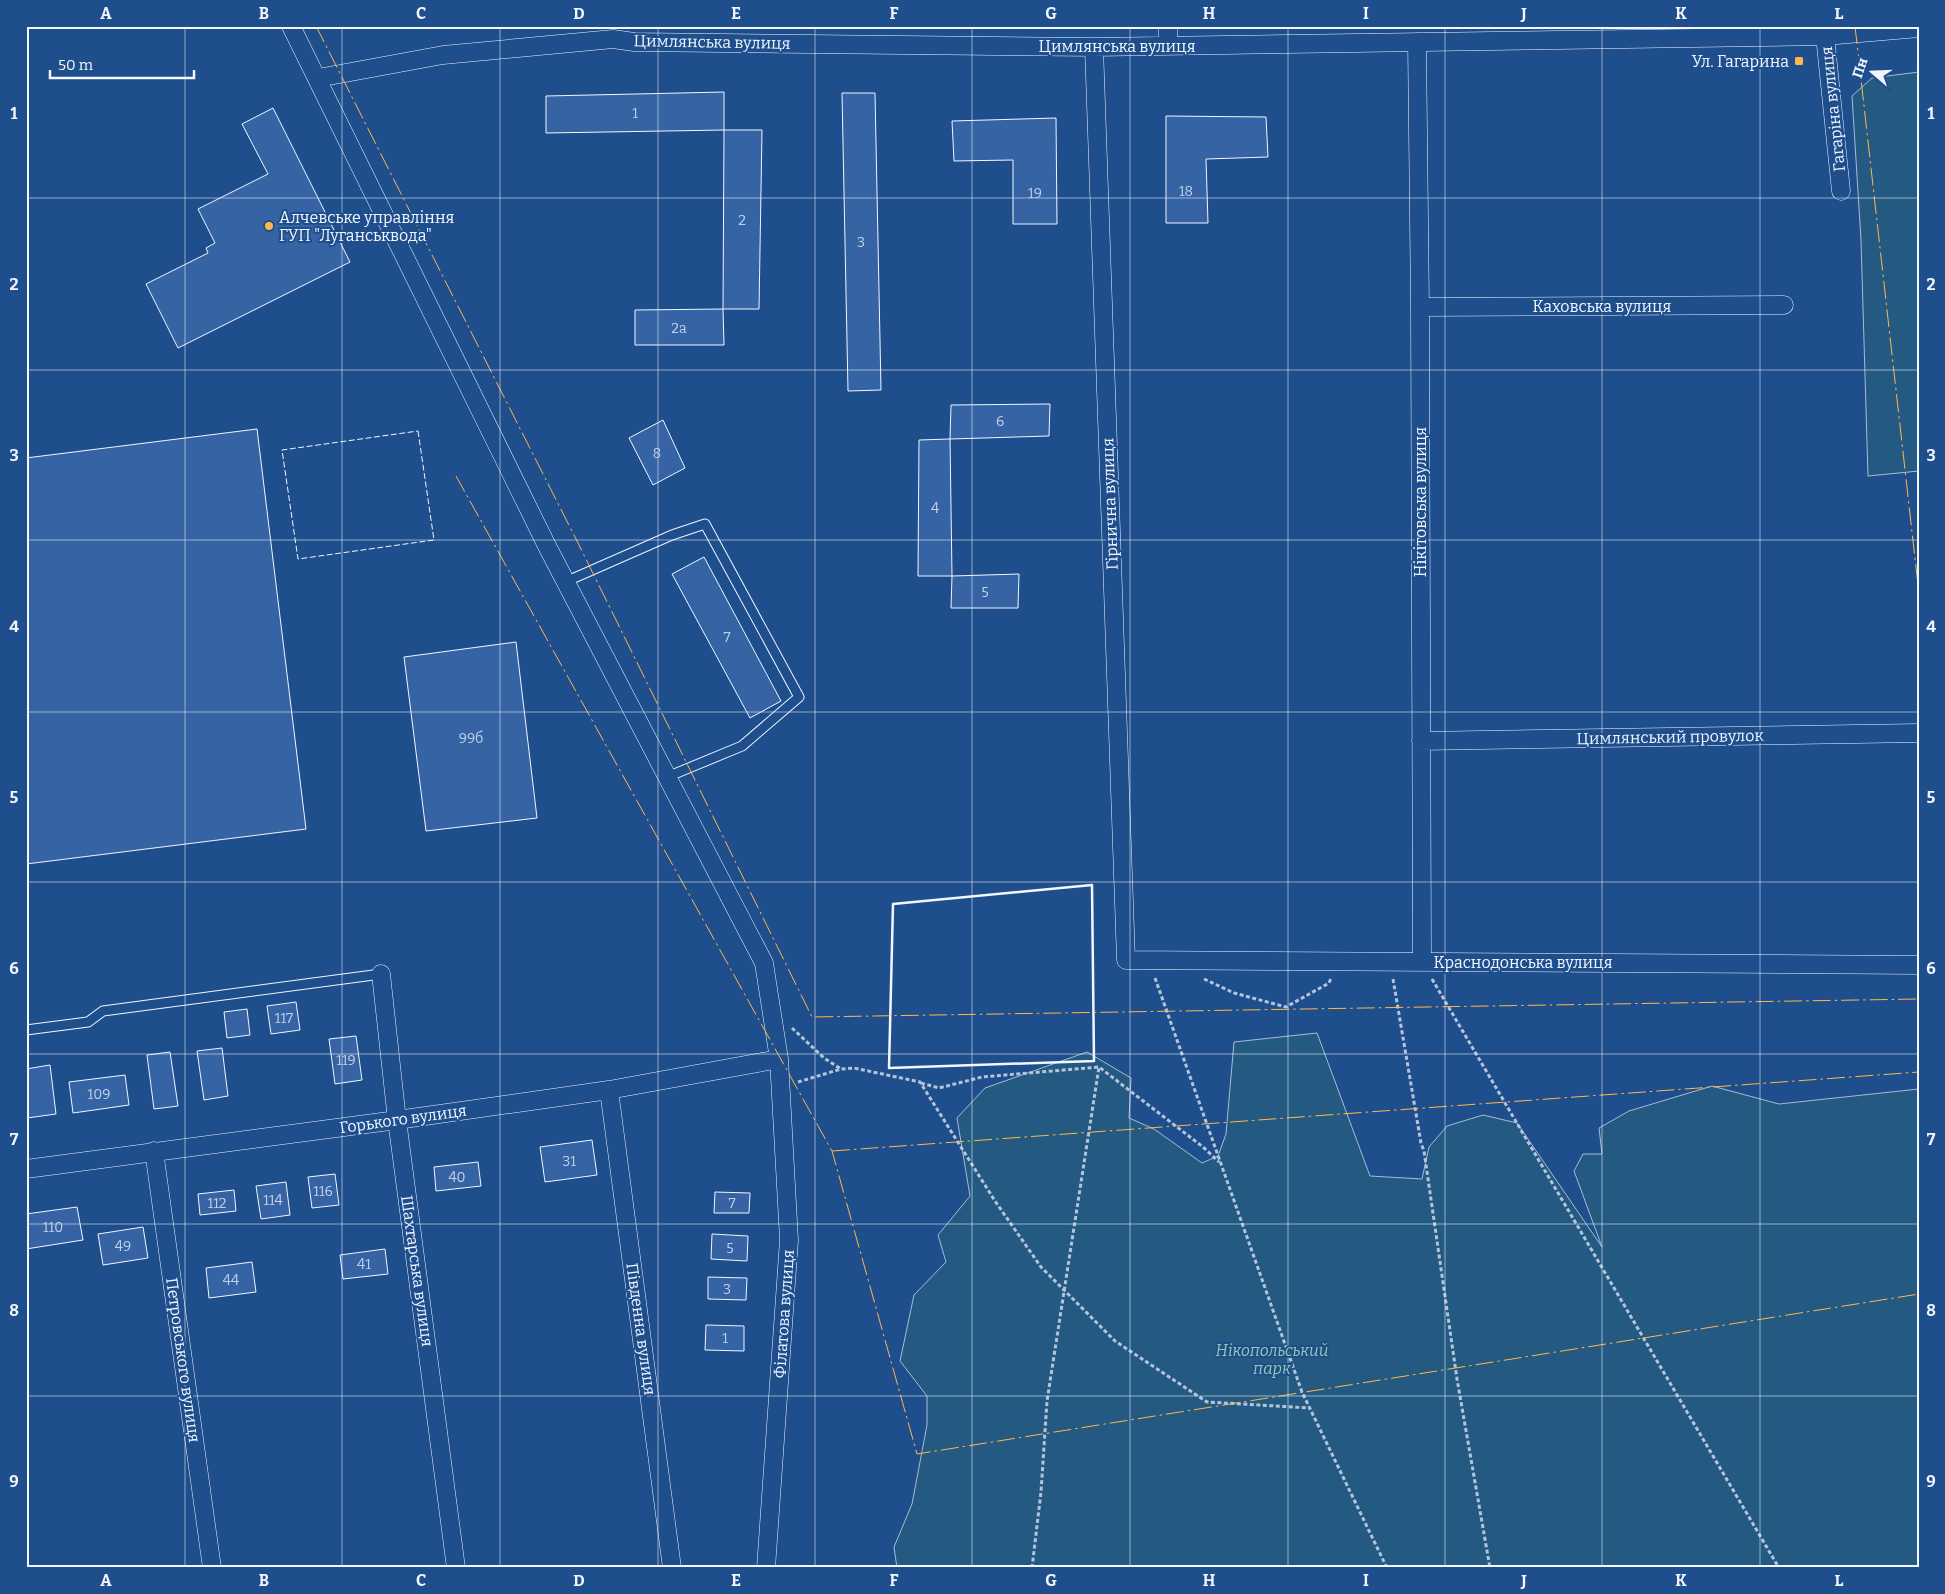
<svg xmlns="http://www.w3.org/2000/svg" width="1945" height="1594" font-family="Bitter,serif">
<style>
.green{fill:#245a82;stroke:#a8bbd7}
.building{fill:#3563a3;stroke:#f2f6ff}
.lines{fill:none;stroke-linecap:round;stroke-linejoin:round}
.service-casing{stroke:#f2f6ff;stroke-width:11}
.minor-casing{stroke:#f2f6ff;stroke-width:19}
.path{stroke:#b3c4dc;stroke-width:3;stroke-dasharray:4 2.5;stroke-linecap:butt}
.service{stroke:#1f4e8c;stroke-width:9}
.minor{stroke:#1f4e8c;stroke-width:18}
.fence{stroke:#f2f6ff;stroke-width:1;stroke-dasharray:6 2.5;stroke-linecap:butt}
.wall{stroke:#f2f6ff;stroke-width:2.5}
.power{stroke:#ffb74d;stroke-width:1;stroke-dasharray:18 4 2.5 4;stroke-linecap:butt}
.grid{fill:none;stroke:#f2f6ff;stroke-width:1;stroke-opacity:0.55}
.poi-dot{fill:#ffb74d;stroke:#1f4e8c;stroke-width:2}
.labels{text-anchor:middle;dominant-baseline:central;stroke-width:4;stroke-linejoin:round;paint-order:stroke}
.number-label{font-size:14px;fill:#c3d1e8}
.street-label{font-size:16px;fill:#f2f6ff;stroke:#1f4e8c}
.poi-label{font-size:16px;fill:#f2f6ff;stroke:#1f4e8c;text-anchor:end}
.park-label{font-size:16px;font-style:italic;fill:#97c8a6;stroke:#1f4e8c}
.neatline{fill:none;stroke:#f2f6ff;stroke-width:2}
.grid-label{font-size:16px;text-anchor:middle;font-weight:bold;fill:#f2f6ff}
</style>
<rect width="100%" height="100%" fill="#1f4e8c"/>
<path class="green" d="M 1919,72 L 1919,471 L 1868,476 L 1861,240 L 1852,96 L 1872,78 Z
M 1317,1033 L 1370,1176 L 1422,1179 L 1429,1147 L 1447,1126 L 1483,1115 L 1517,1123 L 1602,1247 L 1574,1171 L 1583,1154 L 1602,1154 L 1599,1128 L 1629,1111 L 1712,1086 L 1779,1104 L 1919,1089 L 1919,1568 L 897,1568 L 894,1547 L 912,1504 L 927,1425 L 927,1396 L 900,1361 L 914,1295 L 946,1262 L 938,1235 L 970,1196 L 957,1118 L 985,1088 L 1087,1052 L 1131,1078 L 1129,1118 L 1154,1129 L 1202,1163 L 1218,1156 L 1226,1134 L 1234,1042 Z"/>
<path class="building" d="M 724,92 L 724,130 L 546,133 L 546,96 Z
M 842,93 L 875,93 L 881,390 L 848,391 Z
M 273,108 L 350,262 L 178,348 L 146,284 L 208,253 L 206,248 L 215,243 L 198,209 L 268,174 L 242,124 Z
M 1166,116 L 1266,117 L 1268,157 L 1206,159 L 1208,223 L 1166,223 Z
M 1056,118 L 1057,224 L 1013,224 L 1013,160 L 954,161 L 952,121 Z
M 724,130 L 762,130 L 759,309 L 723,309 Z
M 723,309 L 724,345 L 635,345 L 635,310 Z
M 1050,404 L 1049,436 L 950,439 L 951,405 Z
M 663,420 L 685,468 L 653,485 L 629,438 Z
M 257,429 L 306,829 L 26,864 L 26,458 Z
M 950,439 L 952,576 L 918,576 L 919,440 Z
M 704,557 L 781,701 L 750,718 L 672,574 Z
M 1019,574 L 1018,608 L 951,608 L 952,576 Z
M 516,642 L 537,818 L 426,831 L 404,657 Z
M 296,1002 L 300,1030 L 271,1034 L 267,1006 Z
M 247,1009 L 250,1035 L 227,1038 L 224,1012 Z
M 356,1036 L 362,1080 L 335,1084 L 329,1039 Z
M 222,1048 L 228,1096 L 204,1100 L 197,1051 Z
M 170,1052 L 178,1106 L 154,1109 L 147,1055 Z
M 50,1065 L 56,1114 L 27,1118 L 26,1069 Z
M 125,1075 L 129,1105 L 73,1113 L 69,1082 Z
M 592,1140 L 597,1175 L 545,1182 L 540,1147 Z
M 478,1162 L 481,1186 L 436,1191 L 434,1167 Z
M 335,1174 L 339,1205 L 312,1208 L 308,1177 Z
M 286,1182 L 290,1215 L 261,1219 L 256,1186 Z
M 234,1190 L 236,1211 L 200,1215 L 198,1194 Z
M 715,1192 L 750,1193 L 749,1213 L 714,1213 Z
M 77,1207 L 83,1240 L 26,1249 L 26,1214 Z
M 143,1227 L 148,1258 L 103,1265 L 98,1234 Z
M 712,1234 L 748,1236 L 747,1261 L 711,1259 Z
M 385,1249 L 388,1274 L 343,1279 L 340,1255 Z
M 252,1262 L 256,1292 L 209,1298 L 206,1268 Z
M 708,1277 L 747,1278 L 746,1300 L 708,1299 Z
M 706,1325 L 744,1326 L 744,1351 L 705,1350 Z"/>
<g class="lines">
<g class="service-casing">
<path id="service" d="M 565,582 L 672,535 L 705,524 L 799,697 L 742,746 L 667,777
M 26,1030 L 88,1022 L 103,1011 L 381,974"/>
</g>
<g class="minor-casing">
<path id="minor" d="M 291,26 L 547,546 L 764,963 L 779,1059 L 789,1240 L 766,1568
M 1824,26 L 1841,191
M 1417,42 L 1420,307 L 1422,961
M 1168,46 L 1168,26
M 1094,47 L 1126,960 L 1919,965
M 318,78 L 443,55 L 613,39 L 634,42 L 1094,47 L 1825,36 L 1919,28
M 1420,307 L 1784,305
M 1421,741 L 1919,733
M 381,974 L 397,1120 L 456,1568
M 609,1090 L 672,1568
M 154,1151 L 212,1568
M 26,1169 L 397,1120 L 609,1090 L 779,1059"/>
</g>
<path class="path" d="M 1155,978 L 1302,1392 L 1387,1568
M 1204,979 L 1234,993 L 1286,1007 L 1329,983 L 1331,978
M 1393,979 L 1421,1143 L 1424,1151 L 1457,1379 L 1490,1568
M 1432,979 L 1779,1568
M 792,1028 L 824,1058 L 841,1069
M 798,1082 L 841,1069 L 854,1068 L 920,1082 L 995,1201 L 1041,1267 L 1115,1341 L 1207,1402 L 1310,1408
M 921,1083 L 939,1088 L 982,1077 L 1099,1067 L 1203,1147 L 1219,1162
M 1032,1568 L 1041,1492 L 1047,1401 L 1099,1067"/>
<use href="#service" class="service"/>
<use href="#minor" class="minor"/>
<path class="fence" d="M 418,431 L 434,540 L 298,559 L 282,450 Z"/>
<path class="wall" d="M 1092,885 L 1094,1061 L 889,1068 L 893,904 Z"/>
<path class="power" d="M 316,26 L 578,543 L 812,1017 L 1919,999
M 1855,26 L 1919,594
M 456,476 L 832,1151 L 917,1454 L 1919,1294
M 832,1151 L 1919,1072"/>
</g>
<path class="grid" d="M 185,26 L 185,1568M 342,26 L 342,1568M 500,26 L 500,1568M 658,26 L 658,1568M 815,26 L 815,1568M 972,26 L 972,1568M 1130,26 L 1130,1568M 1288,26 L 1288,1568M 1445,26 L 1445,1568M 1602,26 L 1602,1568M 1760,26 L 1760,1568M 26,198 L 1919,198M 26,370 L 1919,370M 26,540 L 1919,540M 26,712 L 1919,712M 26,882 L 1919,882M 26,1054 L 1919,1054M 26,1224 L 1919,1224M 26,1396 L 1919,1396"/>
<g class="poi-dot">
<rect x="1794" y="56" width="10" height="10" rx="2.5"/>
<circle cx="269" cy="226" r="5"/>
</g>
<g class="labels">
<g class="number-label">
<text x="635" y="113">1</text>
<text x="1186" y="191">18</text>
<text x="1035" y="193">19</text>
<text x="742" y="220">2</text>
<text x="861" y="242">3</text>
<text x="679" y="328">2а</text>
<text x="1000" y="421">6</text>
<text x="657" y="453">8</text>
<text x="935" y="508">4</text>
<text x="985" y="592">5</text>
<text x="727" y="637">7</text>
<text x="471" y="738">99б</text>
<text x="284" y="1018">117</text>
<text x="346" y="1060">119</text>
<text x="99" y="1094">109</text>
<text x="569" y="1161">31</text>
<text x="457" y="1177">40</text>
<text x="323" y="1191">116</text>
<text x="273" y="1200">114</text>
<text x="217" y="1203">112</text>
<text x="732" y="1203">7</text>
<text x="53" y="1227">110</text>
<text x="123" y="1246">49</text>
<text x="730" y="1248">5</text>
<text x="364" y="1264">41</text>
<text x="231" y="1280">44</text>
<text x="727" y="1289">3</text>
<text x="725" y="1338">1</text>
</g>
<g class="street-label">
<text transform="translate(712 42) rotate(1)">Цимлянська вулиця</text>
<text x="1117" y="46">Цимлянська вулиця</text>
<text transform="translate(1833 109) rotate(-96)">Гагаріна вулиця</text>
<text x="1602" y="306">Каховська вулиця</text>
<text transform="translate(1420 502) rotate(-90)">Нікітовська вулиця</text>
<text transform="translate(1110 504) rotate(-92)">Гірнична вулиця</text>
<text transform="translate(1670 737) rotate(-1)">Цимлянський провулок</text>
<text x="1523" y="962">Краснодонська вулиця</text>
<text transform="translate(403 1119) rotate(-8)">Горького вулиця</text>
<text transform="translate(417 1271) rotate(82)">Шахтарська вулиця</text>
<text transform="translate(784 1314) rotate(-86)">Філатова вулиця</text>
<text transform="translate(641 1329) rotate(82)">Південна вулиця</text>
<text transform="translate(183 1360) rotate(82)">Петровського вулиця</text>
</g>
<g class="poi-label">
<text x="1789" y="61">Ул. Гагарина</text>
<text x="279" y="217" text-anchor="start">Алчевське управління<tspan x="279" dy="18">ГУП "Луганськвода"</tspan></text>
</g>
<g class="park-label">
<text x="1272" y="1350">Нікопольський<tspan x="1272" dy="18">парк</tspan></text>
</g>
</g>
<rect width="1945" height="1594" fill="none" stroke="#1f4e8c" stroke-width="55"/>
<g transform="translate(1872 72) rotate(289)" stroke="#1f4e8c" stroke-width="4" paint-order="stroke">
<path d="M0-4L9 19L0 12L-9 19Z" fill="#f2f6ff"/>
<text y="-8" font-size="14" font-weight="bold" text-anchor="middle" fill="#f2f6ff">Пн</text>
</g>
<path d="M50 70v8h144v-8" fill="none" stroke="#f2f6ff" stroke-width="2.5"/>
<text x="58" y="70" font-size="15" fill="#f2f6ff" stroke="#1f4e8c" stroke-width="4" paint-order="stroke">50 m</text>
<rect x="28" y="28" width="1890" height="1538" class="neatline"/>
<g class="grid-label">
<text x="106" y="19">A</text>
<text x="264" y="19">B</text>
<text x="421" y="19">C</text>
<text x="579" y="19">D</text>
<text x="736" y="19">E</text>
<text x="894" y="19">F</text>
<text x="1051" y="19">G</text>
<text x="1209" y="19">H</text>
<text x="1366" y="19">I</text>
<text x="1524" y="19">J</text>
<text x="1681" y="19">K</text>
<text x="1839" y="19">L</text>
<text x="14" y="119">1</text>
<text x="1931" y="119">1</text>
<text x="14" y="290">2</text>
<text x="1931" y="290">2</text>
<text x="14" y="461">3</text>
<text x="1931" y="461">3</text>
<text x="14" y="632">4</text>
<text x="1931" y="632">4</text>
<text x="14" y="803">5</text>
<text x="1931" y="803">5</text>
<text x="14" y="974">6</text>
<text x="1931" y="974">6</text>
<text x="14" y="1145">7</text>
<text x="1931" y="1145">7</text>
<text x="14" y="1316">8</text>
<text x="1931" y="1316">8</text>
<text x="14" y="1487">9</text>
<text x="1931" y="1487">9</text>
<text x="106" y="1586">A</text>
<text x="264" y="1586">B</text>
<text x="421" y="1586">C</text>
<text x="579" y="1586">D</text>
<text x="736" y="1586">E</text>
<text x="894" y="1586">F</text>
<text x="1051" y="1586">G</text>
<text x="1209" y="1586">H</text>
<text x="1366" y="1586">I</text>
<text x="1524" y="1586">J</text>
<text x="1681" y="1586">K</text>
<text x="1839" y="1586">L</text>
</g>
</svg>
